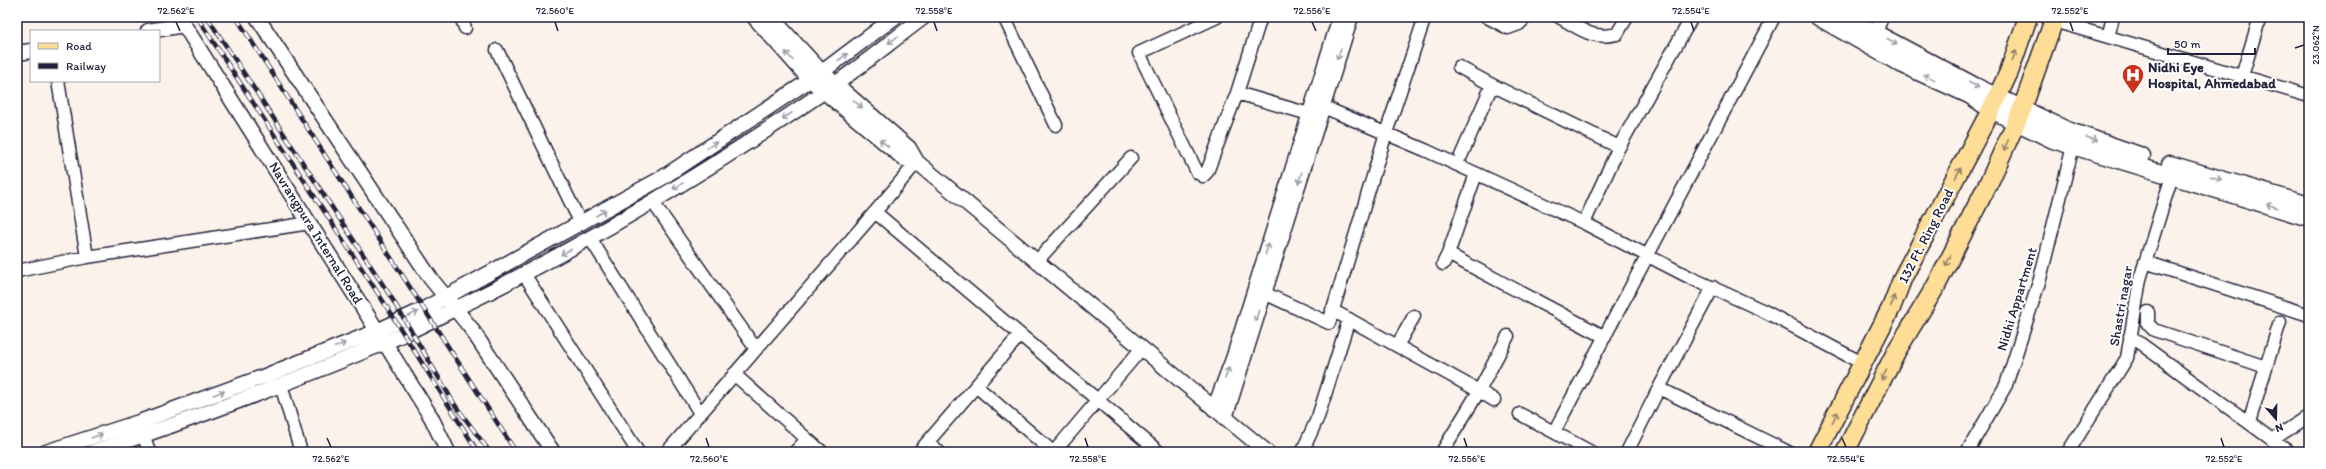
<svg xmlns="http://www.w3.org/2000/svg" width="2326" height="469" font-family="Itim,sans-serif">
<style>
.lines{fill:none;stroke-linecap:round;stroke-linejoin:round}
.minor-casing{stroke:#22223b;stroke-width:15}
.tertiary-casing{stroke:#22223b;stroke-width:17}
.secondary-casing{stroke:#22223b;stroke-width:19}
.primary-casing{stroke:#22223b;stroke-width:21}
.minor{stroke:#fff;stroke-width:12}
.tertiary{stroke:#fff;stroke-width:14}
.secondary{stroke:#fff;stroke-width:16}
.primary{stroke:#fedd96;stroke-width:18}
.rail-casing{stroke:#22223b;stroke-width:4.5}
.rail{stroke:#fff;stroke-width:3;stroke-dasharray:9;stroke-linecap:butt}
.oneway{stroke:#9c9ca7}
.oneway2{stroke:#908068}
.ticks{fill:none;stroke:#22223b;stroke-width:1.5}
.labels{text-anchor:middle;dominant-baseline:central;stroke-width:4;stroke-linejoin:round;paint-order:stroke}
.poi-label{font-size:14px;font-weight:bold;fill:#22223b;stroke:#fff;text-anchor:start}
.street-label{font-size:14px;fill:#22223b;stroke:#fff}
.neatline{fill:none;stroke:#22223b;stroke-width:1.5}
.ticks-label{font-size:10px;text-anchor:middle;fill:#22223b}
</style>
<rect width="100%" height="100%" fill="#fbf3eb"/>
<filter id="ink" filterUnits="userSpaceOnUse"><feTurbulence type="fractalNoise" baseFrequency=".025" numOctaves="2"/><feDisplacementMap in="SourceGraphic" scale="8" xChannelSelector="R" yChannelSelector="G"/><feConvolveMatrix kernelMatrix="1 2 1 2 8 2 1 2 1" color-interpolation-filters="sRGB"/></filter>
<g filter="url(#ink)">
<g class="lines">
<g class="minor-casing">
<path id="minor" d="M 461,17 L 465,28
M 1004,17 L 1056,125
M 1217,17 L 1139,53 L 1197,172 L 1203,176 L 1207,172 L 1237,93 L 1261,17
M 1487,17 L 1508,28 L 1519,24 L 1526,17
M 1559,17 C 1581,29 1592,40 1617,34 L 1627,17
M 2054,21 L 2309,96
M 1876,33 L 1882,17
M 2108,37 L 2113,17
M 497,50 L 581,224
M 1459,67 L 1492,85 L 1619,147
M 2242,76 L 2260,17
M 58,81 L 87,257
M 1237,93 L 1309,114
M 1314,103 L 1425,150 L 1584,223 L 1691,278 L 1764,311 L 1862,363
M 1461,156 L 1492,85
M 917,162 L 875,212 L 1159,452
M 652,201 L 756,349
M 1584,223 L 1619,147 L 1692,17
M 590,238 L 700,413
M 1448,254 L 1605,337
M 1037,261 L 1131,158
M 2145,262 L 2309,315
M 1443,264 L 1448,254 L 1476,174
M 17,271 L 87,257 L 310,223
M 524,274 L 638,452
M 1264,293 L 1329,323 L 1386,133 L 1425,17
M 1332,310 L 1479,391 L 1442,452
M 2148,312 L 2148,324 L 2154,330 L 2266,367
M 2130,336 L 2289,452
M 1397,346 L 1414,316
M 734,374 L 807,439 L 795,452
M 281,385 L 301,452
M 976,386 L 1053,452
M 1659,388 L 1788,452
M 1494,400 L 1479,391 L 1508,336
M 1520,414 L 1591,452
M 2249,422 L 2280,322
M 1554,432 L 1774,17
M 144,436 L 149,452
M 807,439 L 822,452
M 2272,440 L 2309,416
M 928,442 L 939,452
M 667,452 L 875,212
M 919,452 L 1020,335
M 1054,452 L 1142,348
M 1302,452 L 1318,417 L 1349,319
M 1627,452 L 1659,388 L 1713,287
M 1967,452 L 2006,385 L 2040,279 L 2073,146
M 2068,452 L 2127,358 L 2140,279 L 2172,176"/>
</g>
<g class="tertiary-casing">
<path id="tertiary" d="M 179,17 L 385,343 L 431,417 L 448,452
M 257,17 L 431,279 L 470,327 L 553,452
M 754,17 L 810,80 L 904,159 L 917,162
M 771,17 L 822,72 L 909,148 L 917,162 L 1267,452
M 148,31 L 184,25
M 17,53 L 31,51
M 1214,409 L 1233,359 L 1340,17
M 1225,418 L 1351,17
M 46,452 L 139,422 L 265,376 L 377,331 L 424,309 L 662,178 L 822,72 L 895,17
M 93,452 C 189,421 284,385 377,346 C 407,334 437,317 467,303 C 590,242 708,171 822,93 C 857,70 890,42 924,17"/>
</g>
<g class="secondary-casing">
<path id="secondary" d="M 1818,17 L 1901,64 L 1969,95 L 1991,110 L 2053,140 L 2309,218
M 1845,17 L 1975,86 L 2067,130 L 2142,156
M 2170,164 L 2309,205"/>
</g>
<g class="primary-casing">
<path id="primary" d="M 1817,452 L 1891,308 L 1903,277 L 1991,110 L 2009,72 L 2028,17
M 1845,452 L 1897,350 L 1936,286 L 1991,178 L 2022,109 L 2055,17"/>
</g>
<use href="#minor" class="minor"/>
<use href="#tertiary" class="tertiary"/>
<use href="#secondary" class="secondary"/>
<use href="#primary" class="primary"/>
<g class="rail-casing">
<path id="rail" d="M 197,17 L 383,301 L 478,452
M 207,17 L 391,297 L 455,405 L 490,452
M 236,17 L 516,452"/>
</g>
<use href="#rail" class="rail"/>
</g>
<defs><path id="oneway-shaft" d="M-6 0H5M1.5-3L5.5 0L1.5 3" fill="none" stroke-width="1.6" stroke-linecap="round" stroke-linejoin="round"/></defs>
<g class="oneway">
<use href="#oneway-shaft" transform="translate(893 40) rotate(144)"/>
<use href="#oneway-shaft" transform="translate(1892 42) rotate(28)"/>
<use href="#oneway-shaft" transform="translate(1339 54) rotate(108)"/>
<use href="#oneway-shaft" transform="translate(789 56) rotate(-132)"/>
<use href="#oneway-shaft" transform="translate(843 57) rotate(-37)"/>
<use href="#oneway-shaft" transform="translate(1929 77) rotate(-155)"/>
<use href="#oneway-shaft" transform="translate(1974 85) rotate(27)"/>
<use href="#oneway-shaft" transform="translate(858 104) rotate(41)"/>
<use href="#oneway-shaft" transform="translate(787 116) rotate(147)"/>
<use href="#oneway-shaft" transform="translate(2092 139) rotate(19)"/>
<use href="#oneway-shaft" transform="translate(884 143) rotate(-140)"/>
<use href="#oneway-shaft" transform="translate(712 145) rotate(-34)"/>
<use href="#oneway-shaft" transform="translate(1300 178) rotate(107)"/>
<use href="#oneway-shaft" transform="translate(2216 178) rotate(17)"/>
<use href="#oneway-shaft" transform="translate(678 186) rotate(149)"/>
<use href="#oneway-shaft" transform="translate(2272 206) rotate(-163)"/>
<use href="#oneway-shaft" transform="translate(601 213) rotate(-30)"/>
<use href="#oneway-shaft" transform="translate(1267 249) rotate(-73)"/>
<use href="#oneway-shaft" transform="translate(566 252) rotate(152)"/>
<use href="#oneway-shaft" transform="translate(413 314) rotate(-25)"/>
<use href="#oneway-shaft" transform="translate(1257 316) rotate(107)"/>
<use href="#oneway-shaft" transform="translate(340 345) rotate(-22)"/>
<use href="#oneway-shaft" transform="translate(1227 373) rotate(-70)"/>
<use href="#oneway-shaft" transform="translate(219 393) rotate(-20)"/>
<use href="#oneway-shaft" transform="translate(97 436) rotate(-18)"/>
</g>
<g class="oneway2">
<use href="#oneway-shaft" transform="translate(2014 56) rotate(-71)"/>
<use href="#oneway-shaft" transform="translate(2006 145) rotate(114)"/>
<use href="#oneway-shaft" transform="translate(1958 173) rotate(-62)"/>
<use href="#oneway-shaft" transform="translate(1948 261) rotate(117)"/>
<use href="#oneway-shaft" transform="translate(1893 301) rotate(-67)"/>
<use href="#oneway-shaft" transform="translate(1884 375) rotate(117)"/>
<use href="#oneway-shaft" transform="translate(1835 417) rotate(-63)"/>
</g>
</g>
<path class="ticks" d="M 176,22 L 180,31M 555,22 L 558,31M 934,22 L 937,31M 1312,22 L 1316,31M 1691,22 L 1694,31M 2070,22 L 2073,31M 2295,48 L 2304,45M 327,438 L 331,447M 706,438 L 709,447M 1085,438 L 1088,447M 1464,438 L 1467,447M 1842,438 L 1846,447M 2221,438 L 2224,447"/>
<defs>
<g id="hospital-pin" transform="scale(1.15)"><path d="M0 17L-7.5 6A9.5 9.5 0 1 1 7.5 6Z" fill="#c8321e" stroke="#fff"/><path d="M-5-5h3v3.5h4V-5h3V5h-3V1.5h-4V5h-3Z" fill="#fff"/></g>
</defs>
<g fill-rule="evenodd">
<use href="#hospital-pin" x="2133" y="75"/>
</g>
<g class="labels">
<g class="poi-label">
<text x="2148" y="67">Nidhi Eye<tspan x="2148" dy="16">Hospital, Ahmedabad</tspan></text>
</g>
<g class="street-label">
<text transform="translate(316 233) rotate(58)">Navrangpura Internal Road</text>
<text transform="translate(1926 236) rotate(-63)">132 Ft. Ring Road</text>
<text transform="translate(2017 299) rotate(-73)">Nidhi Appartment</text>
<text transform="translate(2121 306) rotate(-80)">Shastri nagar</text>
</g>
</g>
<rect width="2326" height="469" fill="none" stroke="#fff" stroke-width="44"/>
<rect x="30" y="30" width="130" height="52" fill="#ffffff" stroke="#a7a7b1"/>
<rect x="38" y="43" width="20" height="6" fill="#fedd96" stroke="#a7a7b1"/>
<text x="66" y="50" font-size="12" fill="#22223b">Road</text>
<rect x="38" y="63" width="20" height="6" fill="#22223b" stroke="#a7a7b1"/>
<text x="66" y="70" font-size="12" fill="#22223b">Railway</text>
<g transform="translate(2276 419) rotate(160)" stroke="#ffffff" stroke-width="3" paint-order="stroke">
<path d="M0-3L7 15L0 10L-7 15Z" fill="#22223b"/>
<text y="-6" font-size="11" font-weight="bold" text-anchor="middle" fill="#22223b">N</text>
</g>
<path d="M2168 48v6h87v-6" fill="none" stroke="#22223b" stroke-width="2"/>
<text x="2174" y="48" font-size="12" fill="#22223b" stroke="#ffffff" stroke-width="3" paint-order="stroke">50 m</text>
<rect x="22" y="22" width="2282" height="425" class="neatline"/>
<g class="ticks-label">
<text x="176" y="14">72.562°E</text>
<text x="555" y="14">72.560°E</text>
<text x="934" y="14">72.558°E</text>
<text x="1312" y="14">72.556°E</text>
<text x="1691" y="14">72.554°E</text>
<text x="2070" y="14">72.552°E</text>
<text transform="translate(2315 45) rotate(-90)" y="4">23.062°N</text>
<text x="331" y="462">72.562°E</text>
<text x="709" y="462">72.560°E</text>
<text x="1088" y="462">72.558°E</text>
<text x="1467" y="462">72.556°E</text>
<text x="1846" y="462">72.554°E</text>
<text x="2224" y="462">72.552°E</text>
</g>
</svg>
